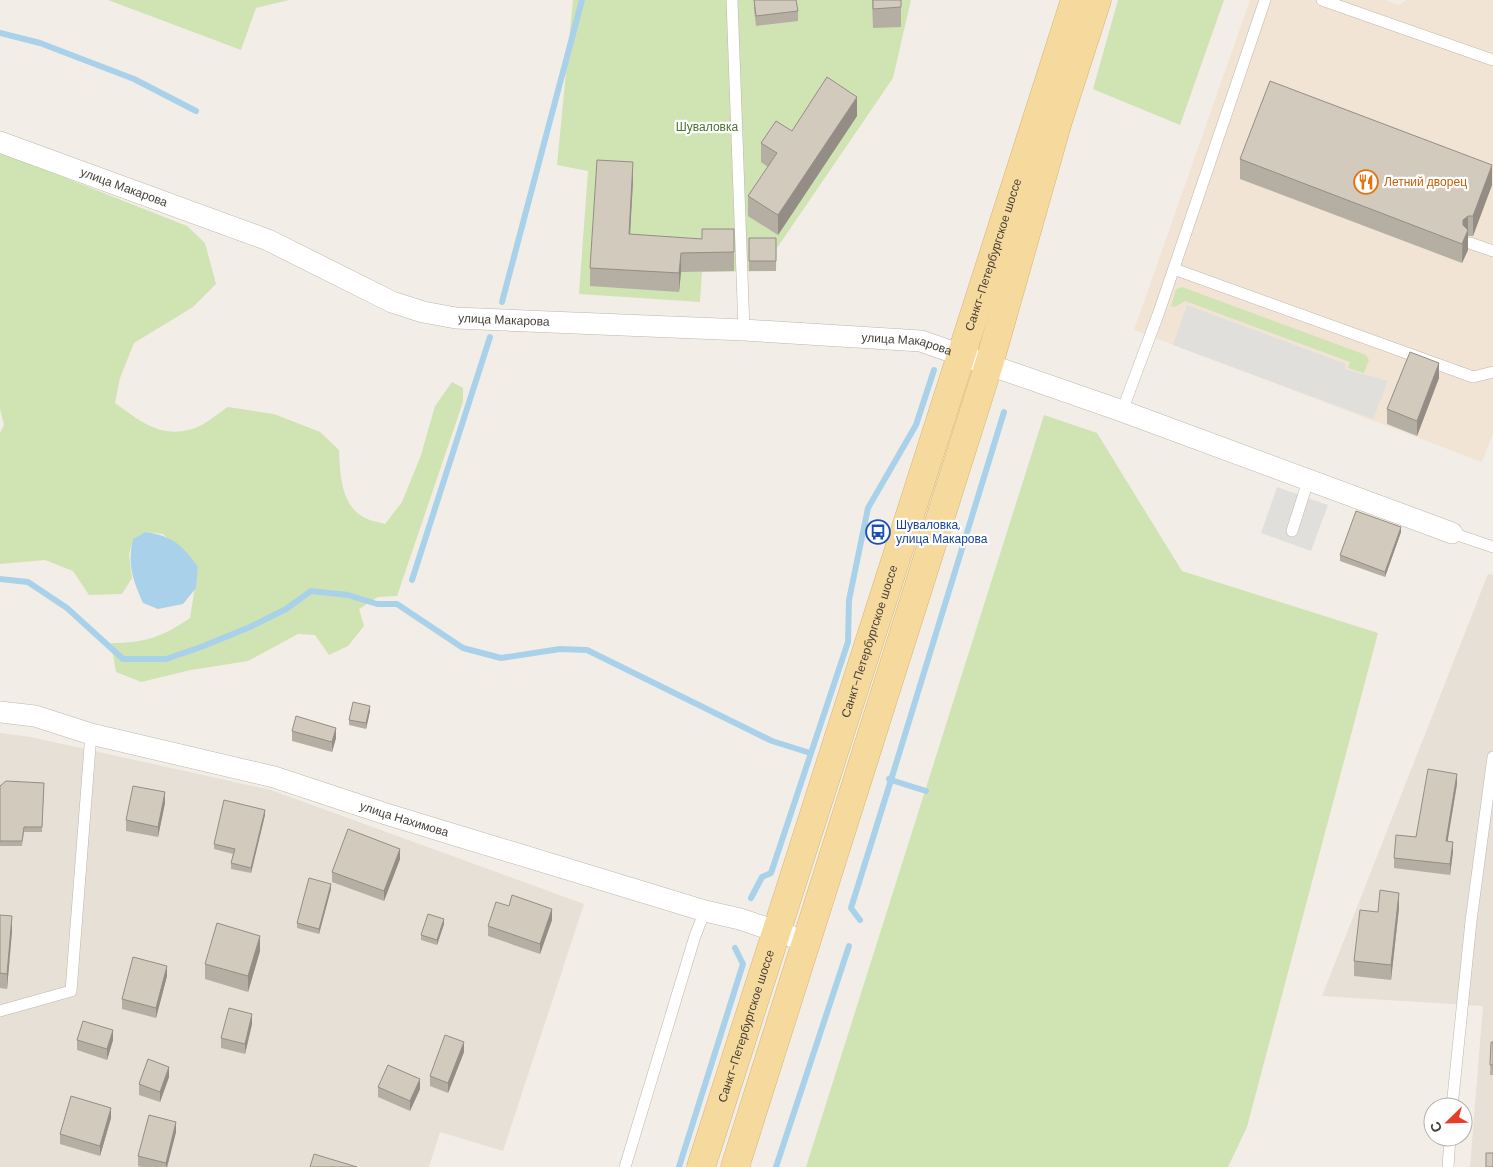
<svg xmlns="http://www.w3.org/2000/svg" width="1493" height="1167" font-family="'DM Sans',sans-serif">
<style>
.residential{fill:#e6e0d6}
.commercial{fill:#f2e4d4}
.green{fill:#d0e3b3}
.parking{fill:#e1dfdc}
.water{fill:#a9d2ea}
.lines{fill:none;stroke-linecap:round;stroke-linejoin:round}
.stream{stroke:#a9d2ea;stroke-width:6}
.service-casing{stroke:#bdb6ab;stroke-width:12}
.minor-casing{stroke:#bdb6ab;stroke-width:22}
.primary-casing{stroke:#d9b56e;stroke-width:29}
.service{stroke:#fff;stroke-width:11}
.minor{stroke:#fff;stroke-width:21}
.primary{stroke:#f6d99d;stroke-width:28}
.wall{fill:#b5aea3}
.shaded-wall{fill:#948d85}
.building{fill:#d3cabe;stroke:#948d85}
.labels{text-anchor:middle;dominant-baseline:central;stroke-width:4.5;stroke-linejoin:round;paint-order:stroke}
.park-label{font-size:12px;fill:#4b722f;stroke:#fff}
.food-label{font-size:12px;fill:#c56008;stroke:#fff;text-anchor:start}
.street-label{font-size:12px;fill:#453f37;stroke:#fff}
.transit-label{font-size:12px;fill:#164399;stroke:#fff;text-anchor:start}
</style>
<rect width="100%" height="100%" fill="#f2eee7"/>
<path class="residential" d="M 1488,574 L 1493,575 L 1493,1167 L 1470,1167 L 1483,1006 L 1322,996 Z
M 0,733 L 31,737 L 271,790 L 584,904 L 503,1151 L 440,1132 L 429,1167 L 0,1167 Z"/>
<path class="commercial" d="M 1250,0 L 1385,0 L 1399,5 L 1406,0 L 1493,0 L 1493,434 L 1482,462 L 1134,330 Z"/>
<path class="green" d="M 108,0 L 289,0 L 256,8 L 241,50 Z
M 573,0 L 911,0 L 893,78 L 777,248 L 776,271 L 702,272 L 700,302 L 579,294 L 588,171 L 557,165 Z
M 1118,0 L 1224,0 L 1180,125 L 1093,89 Z
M 0,152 L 187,226 L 205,243 L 216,284 L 193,307 L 134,343 L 120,378 L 115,403 C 139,420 160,439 192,429 C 204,426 217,414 228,407 L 274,414 L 320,432 L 339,450 C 340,474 341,506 365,518 C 371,521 379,522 385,524 L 402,502 L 421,455 L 435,406 L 452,382 L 463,388 L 463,402 L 397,596 L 378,597 L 359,609 L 364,626 L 348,646 L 329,655 L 315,635 L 298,634 L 248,661 L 191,670 L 141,682 L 116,672 L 111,643 C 145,643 162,637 190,618 L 198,567 L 163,534 L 145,532 L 133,539 L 129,555 L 132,578 L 122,594 L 89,595 L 73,571 L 45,560 L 0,564 L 0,433 L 4,425 L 0,409 Z
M 1182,287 L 1366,355 L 1369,360 L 1364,373 L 1348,368 L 1350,362 L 1185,301 L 1175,307 L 1171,306 L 1176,289 Z
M 1044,415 L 1097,433 L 1182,571 L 1378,633 L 1247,1127 L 1228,1167 L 806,1167 Z"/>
<path class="parking" d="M 1187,305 L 1346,364 L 1345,369 L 1388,381 L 1373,419 L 1173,345 Z
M 1277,487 L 1328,505 L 1311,551 L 1261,533 Z"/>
<path class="water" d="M 145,532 C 173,536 182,545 198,567 L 196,588 L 183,604 L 158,609 L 143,603 C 133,581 127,564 133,539 Z"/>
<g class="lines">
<path class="stream" d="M 0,33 L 40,43 L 134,79 L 196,111
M 502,302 L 582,0
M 0,579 L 28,582 L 67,608 L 123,659 L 166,659 L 201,647 L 250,627 L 286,609 L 311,591 L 348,595 L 377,604 L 397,604 L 463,648 L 501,658 L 560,649 L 587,650 L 772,741 L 810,753
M 412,580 L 490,337
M 926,791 L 891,780 L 1004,412
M 751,898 L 762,877 L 771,873 L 848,642 L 849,600 L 868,508 L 916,425 L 934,370
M 860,920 L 851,908 L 891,780 L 889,779
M 679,1167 L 743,964 L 735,948
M 776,1167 L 849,946"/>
<g class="service-casing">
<path id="service" d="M 732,0 L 744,330
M 1322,0 L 1493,60
M 1470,243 L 1493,251
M 1174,269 L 1473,377 L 1493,372
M 1122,411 L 1159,312 L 1265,0
M 1292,531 L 1308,481
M 1452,533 L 1493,547
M 0,1011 L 71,991 L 91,734
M 1452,1107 L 1471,921 L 1493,757
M 625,1167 L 695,936 L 705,911
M 1448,1167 L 1450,1137"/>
</g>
<g class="minor-casing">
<g id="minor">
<path id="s1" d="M 0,142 L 268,240 L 392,302 L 423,312 L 456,318 L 744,330 L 921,341 L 1122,411 L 1452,533"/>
<path id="s2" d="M 0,712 L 35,716 L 91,734 L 274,777 L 386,814 L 705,911 L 740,919 L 805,941"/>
</g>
</g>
<g class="primary-casing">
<g id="primary">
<path id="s3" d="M 701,1167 L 1075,0"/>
<path d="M 735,1167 L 989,364 L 1058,121 L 1097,0"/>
</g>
</g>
<use href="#service" class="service"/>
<use href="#minor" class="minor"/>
<use href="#primary" class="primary"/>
</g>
<path class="wall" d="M 754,0 L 798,11 L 798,21 L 756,26 L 754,9 Z
M 872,0 L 901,0 L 901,27 L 873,28 Z
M 857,116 L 778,235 L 748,216 L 748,196 L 768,167 L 761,162 L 761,143 L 792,131 Z
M 1240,159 L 1492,185 L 1473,236 L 1468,236 L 1468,250 L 1462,263 L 1240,179 Z
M 633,181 L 630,234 L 734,252 L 734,271 L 681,272 L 679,292 L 590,286 L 590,268 Z
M 776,238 L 776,271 L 749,271 L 749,248 Z
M 1439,378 L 1417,436 L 1387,424 L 1387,409 Z
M 1401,532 L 1385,577 L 1340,561 L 1340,555 Z
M 370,711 L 366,729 L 349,725 L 349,720 Z
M 292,731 L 336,738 L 332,752 L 292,741 Z
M 44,783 L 42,832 L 24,832 L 22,846 L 0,846 L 0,786 Z
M 1457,784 L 1447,841 L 1453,852 L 1450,875 L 1394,868 L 1394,858 L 1416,837 Z
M 165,803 L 158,837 L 126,831 L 126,820 Z
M 265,815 L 251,873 L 231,869 L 231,863 L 233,854 L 214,849 L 214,844 Z
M 400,859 L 384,901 L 332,882 L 332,872 Z
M 331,889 L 319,934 L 297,928 L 297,923 Z
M 1399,908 L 1391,980 L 1354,976 L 1354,961 L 1378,912 Z
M 0,915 L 12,931 L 7,989 L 0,988 Z
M 552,920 L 540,954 L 488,936 L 488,926 Z
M 444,924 L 437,945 L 421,940 L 421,935 Z
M 260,951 L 248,992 L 205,979 L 205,964 Z
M 167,976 L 156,1018 L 122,1009 L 122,999 Z
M 252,1024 L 245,1054 L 221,1048 L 221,1038 Z
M 77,1040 L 113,1040 L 107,1060 L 77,1050 Z
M 1491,1042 L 1493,1042 L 1493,1075 L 1490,1075 Z
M 464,1052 L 448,1093 L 430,1086 L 430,1076 Z
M 169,1077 L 160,1102 L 139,1095 L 139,1084 Z
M 378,1087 L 420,1089 L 410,1111 L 378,1097 Z
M 111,1118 L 100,1156 L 60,1144 L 60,1134 Z
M 176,1132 L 167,1167 L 141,1167 L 138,1166 L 138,1156 Z"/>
<path class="shaded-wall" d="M 857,97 L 857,116 L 778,235 L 778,215 Z
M 633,162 L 633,181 L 629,253 L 629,234 Z
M 1492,165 L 1492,185 L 1473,236 L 1473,216 Z
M 1468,216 L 1468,250 L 1462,263 L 1463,220 Z
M 681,253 L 681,272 L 679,292 L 679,273 Z
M 1439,363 L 1439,378 L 1417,436 L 1417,421 Z
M 1401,527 L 1401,532 L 1385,577 L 1385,572 Z
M 370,706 L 370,711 L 366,729 L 366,723 Z
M 336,728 L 336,738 L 332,752 L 332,742 Z
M 1457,774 L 1457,784 L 1446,851 L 1446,841 Z
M 165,792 L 165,803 L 158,837 L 158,827 Z
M 265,810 L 265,815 L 251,873 L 251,868 Z
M 1453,842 L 1453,852 L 1450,875 L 1450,864 Z
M 400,849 L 400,859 L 384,901 L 384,891 Z
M 331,884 L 331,889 L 319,934 L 319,929 Z
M 1399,893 L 1399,908 L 1391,980 L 1391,965 Z
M 552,909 L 552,920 L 540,954 L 540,944 Z
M 12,916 L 12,931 L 7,989 L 7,974 Z
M 444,919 L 444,924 L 437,945 L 437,940 Z
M 260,936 L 260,951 L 248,992 L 248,976 Z
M 167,966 L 167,976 L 156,1018 L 156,1008 Z
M 252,1014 L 252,1024 L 245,1054 L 245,1044 Z
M 113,1030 L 113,1040 L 107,1060 L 107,1049 Z
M 464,1042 L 464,1052 L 448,1093 L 448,1083 Z
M 169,1067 L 169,1077 L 160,1102 L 160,1092 Z
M 420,1079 L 420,1089 L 410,1111 L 410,1101 Z
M 111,1108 L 111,1118 L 100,1156 L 100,1146 Z
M 176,1122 L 176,1132 L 167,1167 L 166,1167 L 166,1163 Z"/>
<path class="building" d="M 754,0 L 796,0 L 798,11 L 756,16 Z
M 873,0 L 901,0 L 901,7 L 873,9 Z
M 827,77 L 857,97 L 778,215 L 748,196 L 777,153 L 761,143 L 776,121 L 792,131 Z
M 1270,81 L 1492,165 L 1473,216 L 1468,216 L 1463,220 L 1463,225 L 1468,230 L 1462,244 L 1240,159 Z
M 597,160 L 633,162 L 629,234 L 702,239 L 702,229 L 734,229 L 734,252 L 681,253 L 679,273 L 590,268 Z
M 749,238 L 776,238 L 776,261 L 749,261 Z
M 1410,352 L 1439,363 L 1417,421 L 1387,409 Z
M 1356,511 L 1401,527 L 1385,572 L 1340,555 Z
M 353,702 L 370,706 L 366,723 L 349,720 Z
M 296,716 L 336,728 L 332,742 L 292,731 Z
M 1428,769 L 1457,774 L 1446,841 L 1453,842 L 1450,864 L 1394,858 L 1396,835 L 1416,837 Z
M 6,781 L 44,783 L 42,827 L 24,827 L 22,841 L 0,841 L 0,786 Z
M 133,786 L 165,792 L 158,827 L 126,820 Z
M 224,800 L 265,810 L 251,868 L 231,863 L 235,849 L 214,844 Z
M 348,829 L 400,849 L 384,891 L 332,872 Z
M 309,878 L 331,884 L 319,929 L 297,923 Z
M 1380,890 L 1399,893 L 1391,965 L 1354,961 L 1360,910 L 1378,912 Z
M 512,895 L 552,909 L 540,944 L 488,926 L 496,902 L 509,906 Z
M 428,914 L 444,919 L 437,940 L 421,935 Z
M 0,915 L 12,916 L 7,974 L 0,973 Z
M 217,923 L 260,936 L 248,976 L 205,964 Z
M 133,957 L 167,966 L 156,1008 L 122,999 Z
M 229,1008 L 252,1014 L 245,1044 L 221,1038 Z
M 83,1021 L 113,1030 L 107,1049 L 77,1040 Z
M 445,1035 L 464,1042 L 448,1083 L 430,1076 Z
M 1491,1042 L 1493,1042 L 1493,1065 L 1490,1065 Z
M 148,1059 L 169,1067 L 160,1092 L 139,1084 Z
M 388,1065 L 420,1079 L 410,1101 L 378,1087 Z
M 71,1096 L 111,1108 L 100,1146 L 60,1134 Z
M 149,1115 L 176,1122 L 166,1163 L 138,1156 Z
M 1486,1153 L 1493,1153 L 1493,1167 L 1486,1167 Z
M 314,1154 L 357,1167 L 310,1167 Z"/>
<defs>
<g id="restaurant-ring" transform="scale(1.25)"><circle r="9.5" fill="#fff" stroke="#e8710a" stroke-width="1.5"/><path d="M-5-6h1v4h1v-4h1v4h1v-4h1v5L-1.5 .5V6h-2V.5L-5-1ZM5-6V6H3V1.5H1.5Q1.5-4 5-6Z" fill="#e8710a"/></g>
<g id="bus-ring" transform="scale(1.25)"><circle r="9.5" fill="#fff" stroke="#1a4fb4" stroke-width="1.5"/><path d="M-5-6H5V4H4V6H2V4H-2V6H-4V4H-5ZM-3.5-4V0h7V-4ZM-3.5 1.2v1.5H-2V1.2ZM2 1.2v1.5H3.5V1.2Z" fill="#1a4fb4"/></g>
</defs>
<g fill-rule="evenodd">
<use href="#restaurant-ring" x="1366" y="182"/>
<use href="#bus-ring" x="878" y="532"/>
</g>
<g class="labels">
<g class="park-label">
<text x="707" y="127">Шуваловка</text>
</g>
<g class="food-label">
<text x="1384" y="182">Летний дворец</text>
</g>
<g class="street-label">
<text stroke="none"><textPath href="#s1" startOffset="132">улица Макарова</textPath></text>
<text stroke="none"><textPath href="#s3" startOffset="958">Санкт-Петербургское шоссе</textPath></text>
<text stroke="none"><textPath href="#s1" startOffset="538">улица Макарова</textPath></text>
<text stroke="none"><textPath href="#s1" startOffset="942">улица Макарова</textPath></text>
<text stroke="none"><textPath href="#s3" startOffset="552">Санкт-Петербургское шоссе</textPath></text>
<text stroke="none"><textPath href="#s2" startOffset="419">улица Нахимова</textPath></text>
<text stroke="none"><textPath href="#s3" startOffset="148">Санкт-Петербургское шоссе</textPath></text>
</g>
<g class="transit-label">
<text x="896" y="525">Шуваловка,<tspan x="896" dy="14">улица Макарова</tspan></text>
</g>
</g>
<g transform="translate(1448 1122) rotate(247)"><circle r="24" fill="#ffffff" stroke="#b5b2af"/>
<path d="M0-4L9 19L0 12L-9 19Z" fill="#e83e29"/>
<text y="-8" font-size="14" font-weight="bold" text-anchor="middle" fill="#453f37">С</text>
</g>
</svg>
